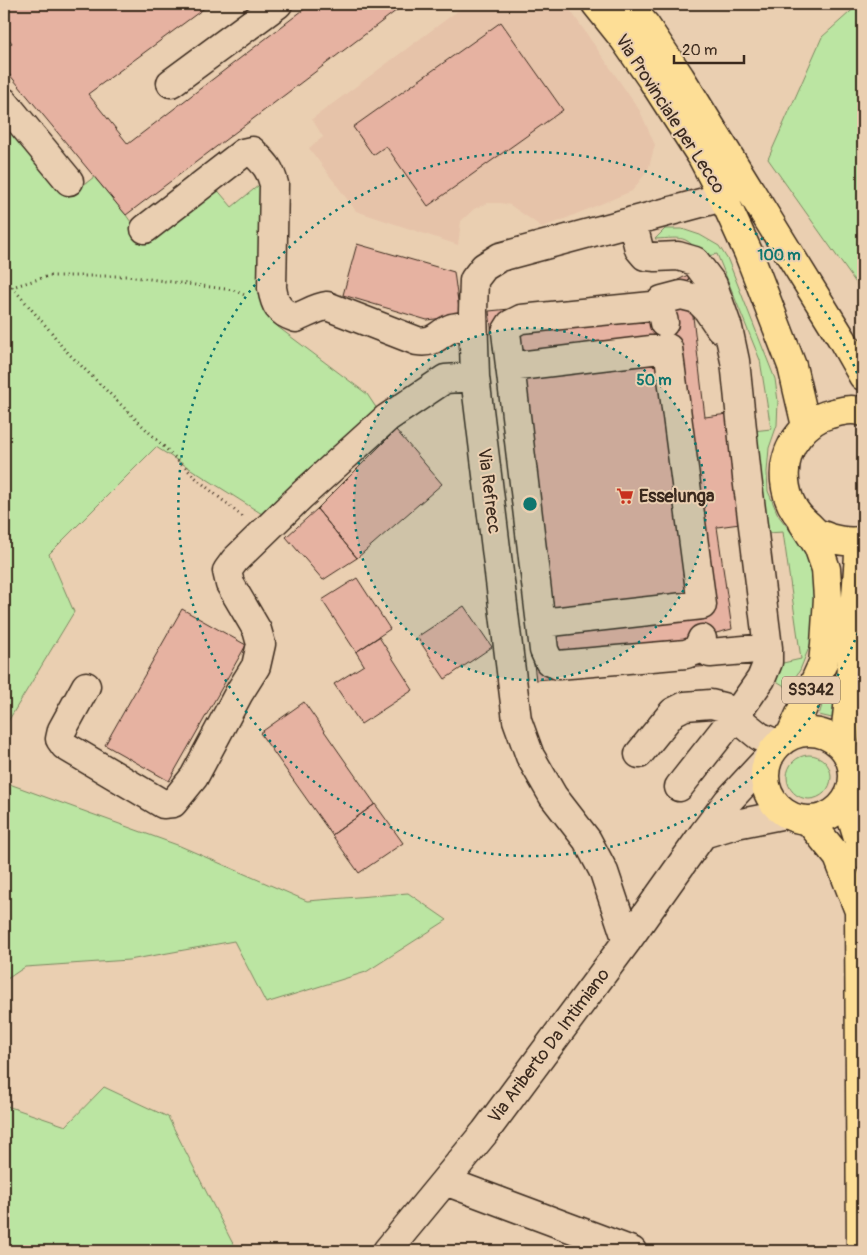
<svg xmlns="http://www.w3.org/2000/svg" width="867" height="1255" font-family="Pangolin,sans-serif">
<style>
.built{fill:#e6c3a9}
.green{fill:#bbe5a2;stroke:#7b8860}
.building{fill:#e6b2a1;stroke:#3b2a1e}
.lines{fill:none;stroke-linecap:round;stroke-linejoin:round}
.minor-casing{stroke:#3b2a1e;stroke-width:31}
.major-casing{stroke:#3b2a1e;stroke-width:31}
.path{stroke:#3b2a1e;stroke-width:3;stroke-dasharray:1 4;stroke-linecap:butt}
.minor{stroke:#eacfb1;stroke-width:28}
.major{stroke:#fdde96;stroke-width:28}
.ring{fill:none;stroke:#0f766e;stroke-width:2.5;stroke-dasharray:2.5 5}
.labels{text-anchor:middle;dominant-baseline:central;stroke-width:4;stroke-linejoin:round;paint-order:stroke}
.shield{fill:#eacfb1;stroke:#705c4a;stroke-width:1}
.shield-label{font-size:16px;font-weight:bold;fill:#3b2a1e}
.street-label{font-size:18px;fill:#3b2a1e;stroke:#eacfb1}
.poi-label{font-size:18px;font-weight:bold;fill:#3b2a1e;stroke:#eacfb1;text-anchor:start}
.centre{fill:#0f766e;stroke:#eacfb1;stroke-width:2.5}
.ring-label{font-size:15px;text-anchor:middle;font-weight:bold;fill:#0f766e;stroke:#eacfb1;stroke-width:4;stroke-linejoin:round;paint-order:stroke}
</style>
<rect width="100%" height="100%" fill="#eacfb1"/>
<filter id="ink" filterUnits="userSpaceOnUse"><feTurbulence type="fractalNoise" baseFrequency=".02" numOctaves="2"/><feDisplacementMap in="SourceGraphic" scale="10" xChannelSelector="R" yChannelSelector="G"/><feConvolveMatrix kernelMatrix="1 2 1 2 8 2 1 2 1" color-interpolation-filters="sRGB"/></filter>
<g filter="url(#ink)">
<path class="built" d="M 467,4 L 566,4 L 640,111 L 655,145 L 648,170 L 632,191 L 557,222 L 542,227 L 510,205 L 501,203 L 487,203 L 474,209 L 461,221 L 458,245 L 356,211 L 309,148 L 323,137 L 312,119 Z"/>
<path class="green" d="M 859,4 L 863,4 L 863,293 L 768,159 L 822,37 Z
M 4,120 L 68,197 L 94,177 L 126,215 L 145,242 L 215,187 L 232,207 L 264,181 L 264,300 L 278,327 L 367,394 L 379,412 L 262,514 L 156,447 L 49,554 L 74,612 L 4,728 Z
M 665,229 L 682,229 L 700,235 L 719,246 L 728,260 L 775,379 L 778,401 L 777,425 L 769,448 L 767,472 L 768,491 L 778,515 L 805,550 L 815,574 L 816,604 L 812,640 L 800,670 L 788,688 L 773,679 L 783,663 L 801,659 L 783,532 L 767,533 L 753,431 L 771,429 L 760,360 L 717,254 L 703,257 C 684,234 684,238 655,239 Z
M 841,602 L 843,602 L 836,719 L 819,715 L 833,669 Z
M787 777a22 22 0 1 1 44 0a22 22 0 1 1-44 0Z
M 4,782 L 180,846 L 307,901 L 408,893 L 447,920 L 366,972 L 266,1003 L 234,941 L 129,960 L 25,967 L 4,981 Z
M 104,1087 L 168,1117 L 232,1242 L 239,1251 L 4,1251 L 4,1105 L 66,1126 Z"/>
<path class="building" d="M 4,4 L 210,4 L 88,94 L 128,144 L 311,4 L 405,4 L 126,215 L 4,68 L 4,49 L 12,43 L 4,32 Z
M 501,22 L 563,110 L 428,206 L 386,146 L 373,155 L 353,127 Z
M 357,244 L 454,272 L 460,316 L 427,320 L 343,295 Z
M 688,275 L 705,417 L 728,414 L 740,524 L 717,527 L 732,629 L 716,633 L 714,642 L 736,664 L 536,680 L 489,311 L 646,296 Z
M 396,430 L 442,484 L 357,558 L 317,509 Z
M 317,509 L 357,558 L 323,580 L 286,537 Z
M 357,578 L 390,629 L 356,652 L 322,600 Z
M 464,606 L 492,647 L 445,679 L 417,637 Z
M 182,609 L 246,645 L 169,781 L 105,745 Z
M 379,637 L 413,690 L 361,724 L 334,684 L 364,665 L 356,652 Z
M 304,702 L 375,804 L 332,835 L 260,733 Z
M 375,804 L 403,843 L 359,873 L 332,835 Z"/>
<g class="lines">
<g class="minor-casing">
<path id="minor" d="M 171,83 L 278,4
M 4,102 L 69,181
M 632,221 L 639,249 L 645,256 L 656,257 L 678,256 L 695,261 L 713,285 L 728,328 L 735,361 L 747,477 L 768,648 L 768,662 L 761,679 L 735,716 L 679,787
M 145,229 L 243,153 L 252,151 C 264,163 270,168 274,184 L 272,288 C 275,305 278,312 296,318 C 306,314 317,307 327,306 L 417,341 C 436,344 438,333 452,328 C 459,326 467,326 473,325
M 662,300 L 681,295 L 697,299 L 707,309 L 720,328
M 664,323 C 663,315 660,310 652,306 L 521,319 L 511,324 L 506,332 L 544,650 L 549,661 L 558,665 L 686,654 L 697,650 L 702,639
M 510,367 L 668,348 L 702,605 L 542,623
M 710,653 L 768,648
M 86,686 L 62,730 L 60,739 L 65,746 L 163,804 L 173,803 L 194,777 L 239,693 L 256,666 L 261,644 L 257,630 L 230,584 L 227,571 L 235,560 L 302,495 L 387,418 L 445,379 L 475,377
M 639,754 L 673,712 L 685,706 L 711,704 L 723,707 L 759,736 L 772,742 L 779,742
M 703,834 L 736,824 L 786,814
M 627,941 L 604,872 L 587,840 L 553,796 L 530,756 L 517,720 L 475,377 L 473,311 L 474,280 L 484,267 L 500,257 L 723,197
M 445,1181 L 632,1251
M 387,1251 L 485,1132 L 627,941 L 703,834 L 728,801 L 768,758"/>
</g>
<g class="major-casing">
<path id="major" d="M 596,4 L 624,39 L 653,81 L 702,157 L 723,197 L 748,252 L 792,366 L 806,426
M 627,4 L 646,26 L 680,77 L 842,339 L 863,376
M 863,412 C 852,408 841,411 830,414 C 817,417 807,425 799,435 C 777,461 781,502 807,524 C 811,527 814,532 819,534 C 822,535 826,536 829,538 C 840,541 853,543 863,540
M765 776a44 44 0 1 1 88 0a44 44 0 1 1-88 0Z
M 791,734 L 823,663 L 825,644 L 828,598 L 826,569 L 818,546 L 803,523
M 844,747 L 848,708 L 860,541
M 848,799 L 851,816 L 863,855
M 808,820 L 838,857 L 859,911
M 861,1251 L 859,911 L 863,890"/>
</g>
<path class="path" d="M 4,281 L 12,287 L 52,333 L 63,348 L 198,480 L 243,517
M 4,294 L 12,287 L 49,276 L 127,276 L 233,290 L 247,296"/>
<use href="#minor" class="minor"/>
<use href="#major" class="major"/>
</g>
</g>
<circle cx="530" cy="504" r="176" fill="#0f766e" fill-opacity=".12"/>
<g class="ring">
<circle cx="530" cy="504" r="176"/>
<path d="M863 619A352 352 0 1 1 863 389"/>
</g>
<defs>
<g id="supermarket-bare" transform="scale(1.35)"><path d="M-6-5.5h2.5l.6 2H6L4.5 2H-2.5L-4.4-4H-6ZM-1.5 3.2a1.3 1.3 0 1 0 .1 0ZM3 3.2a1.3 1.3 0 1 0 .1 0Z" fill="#c8321e" stroke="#eacfb1" stroke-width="2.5" paint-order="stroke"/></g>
</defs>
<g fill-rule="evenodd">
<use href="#supermarket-bare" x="625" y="496"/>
</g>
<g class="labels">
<rect class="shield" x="782" y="676.5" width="58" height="27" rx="4"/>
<g class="shield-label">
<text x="811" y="690">SS342</text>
</g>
<g class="street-label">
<text transform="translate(670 114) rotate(57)">Via Provinciale per Lecco</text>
<text transform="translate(489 491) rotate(83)">Via Refrecc</text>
<text transform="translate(549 1046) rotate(-53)">Via Ariberto Da Intimiano</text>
</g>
<g class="poi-label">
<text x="639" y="496">Esselunga</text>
</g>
</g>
<circle cx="530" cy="504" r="8" class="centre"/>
<g class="ring-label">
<text x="779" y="260">100 m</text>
<text x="654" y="385">50 m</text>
</g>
<rect width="867" height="1255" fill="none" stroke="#eacfb1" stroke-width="20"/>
<rect x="10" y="10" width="847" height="1235" fill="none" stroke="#3b2a1e" stroke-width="2" filter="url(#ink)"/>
<path d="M674 55v8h70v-8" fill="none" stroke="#3b2a1e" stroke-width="2.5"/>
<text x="682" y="55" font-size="15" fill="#3b2a1e" stroke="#eacfb1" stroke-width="4" paint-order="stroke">20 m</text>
</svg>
